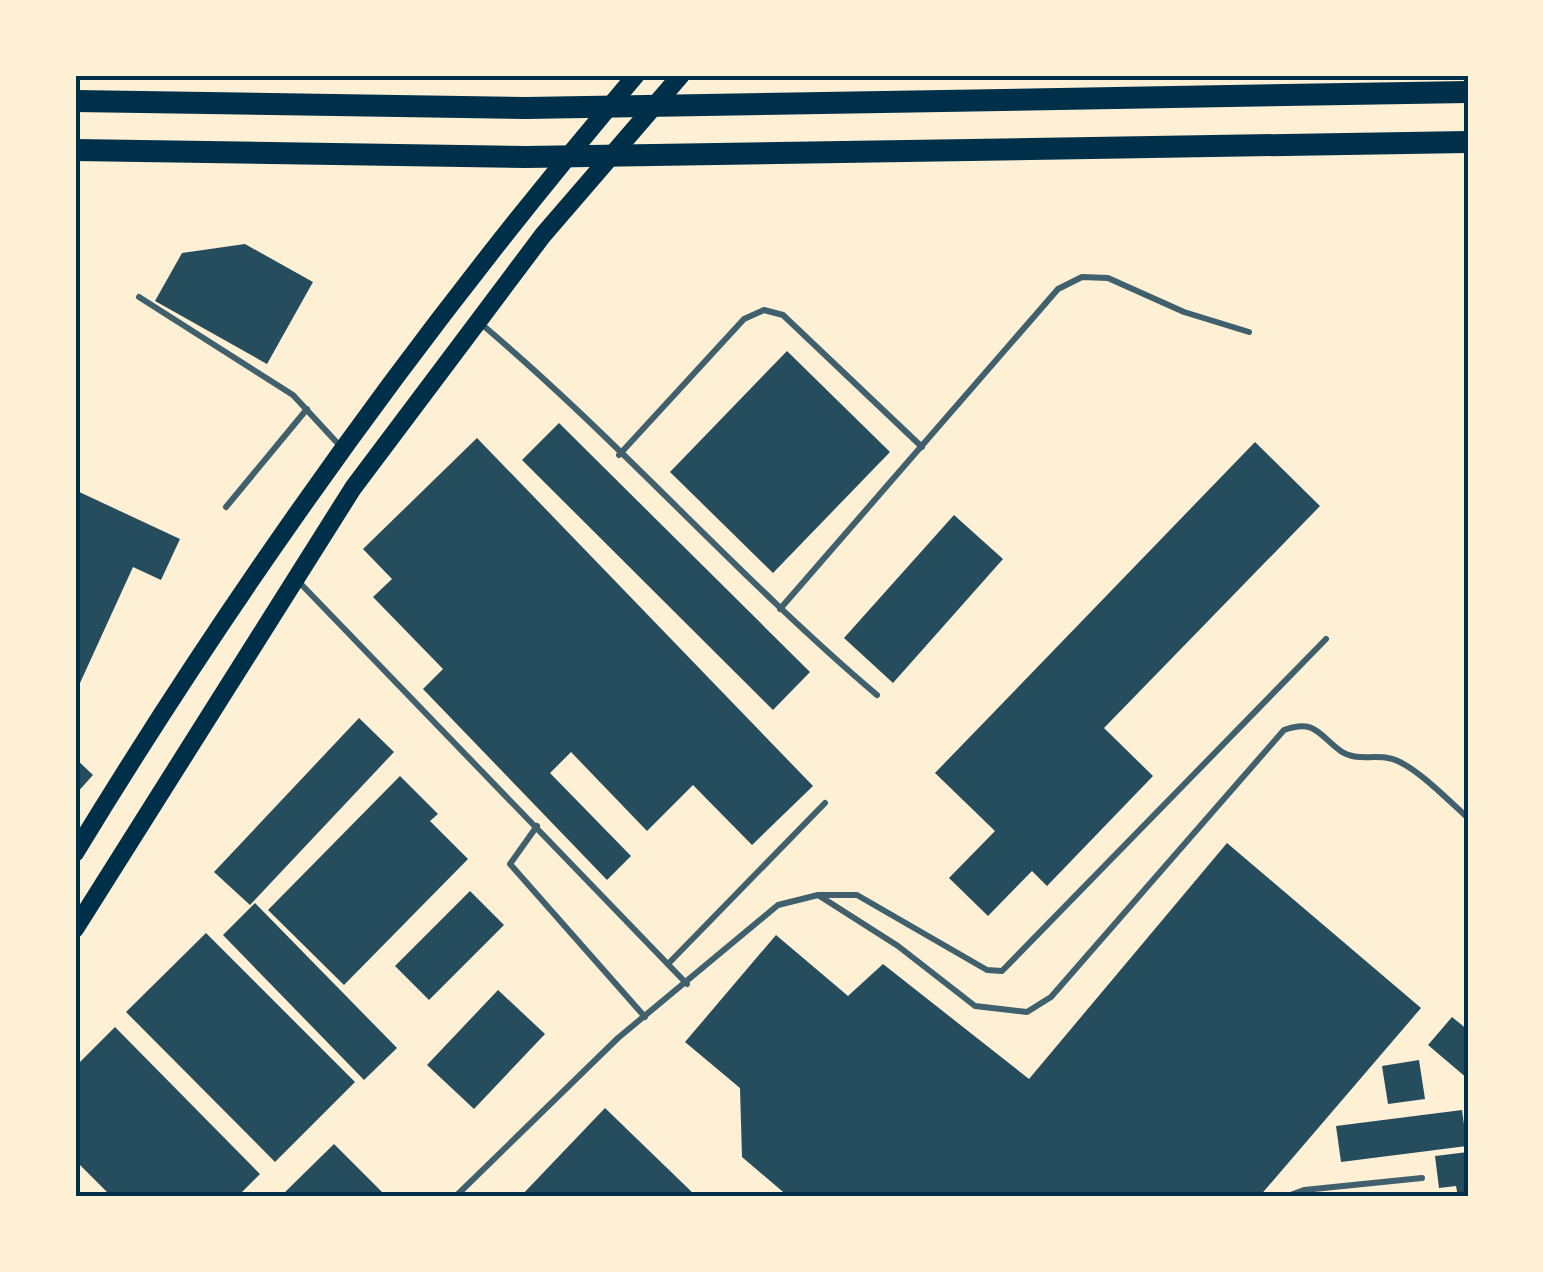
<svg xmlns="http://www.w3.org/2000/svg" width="1543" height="1272" font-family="'Fira Sans Condensed',sans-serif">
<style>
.building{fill:#264d5e}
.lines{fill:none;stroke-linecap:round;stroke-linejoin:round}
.service{stroke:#3f606c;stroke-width:6}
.secondary{stroke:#003049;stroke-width:18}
.trunk{stroke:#003049;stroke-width:22}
.neatline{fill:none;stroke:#003049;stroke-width:4}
</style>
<rect width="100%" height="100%" fill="#fdf0d5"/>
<path class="building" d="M 245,244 L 313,282 L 267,364 L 155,301 L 182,253 Z
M 787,351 L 890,452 L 773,573 L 670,472 Z
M 559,423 L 810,672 L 773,710 L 522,460 Z
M 477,438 L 813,786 L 752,845 L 693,785 L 647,831 L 571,752 L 550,773 L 631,856 L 607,880 L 423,689 L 443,669 L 373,597 L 392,579 L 363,549 Z
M 1255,442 L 1320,506 L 1104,728 L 1153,776 L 1047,886 L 1032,871 L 988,916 L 949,878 L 995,831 L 935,773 Z
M 75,490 L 180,539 L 161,580 L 133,567 L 80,683 L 75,680 Z
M 954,515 L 1003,559 L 893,683 L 844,638 Z
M 359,718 L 394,752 L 250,905 L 214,872 Z
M 75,758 L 93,775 L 75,795 Z
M 400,776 L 438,814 L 430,821 L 468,859 L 344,985 L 268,910 Z
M 1227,843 L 1421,1008 L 1259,1197 L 789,1197 L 742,1157 L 740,1088 L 685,1042 L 776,935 L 848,996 L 883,964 L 1029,1079 Z
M 470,891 L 504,925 L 429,1000 L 395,966 Z
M 255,903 L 397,1048 L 364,1080 L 223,935 Z
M 206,933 L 355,1082 L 275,1162 L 126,1012 Z
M 498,990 L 545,1034 L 474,1109 L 427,1065 Z
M 1452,1017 L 1468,1030 L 1468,1079 L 1428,1045 Z
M 115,1027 L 260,1174 L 237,1197 L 112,1197 L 75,1160 L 75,1067 Z
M 1419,1060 L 1425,1099 L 1388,1104 L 1382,1066 Z
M 605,1108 L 697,1197 L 520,1197 Z
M 1462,1110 L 1467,1146 L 1341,1162 L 1336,1126 Z
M 334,1144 L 387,1197 L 280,1197 Z
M 1468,1152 L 1468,1197 L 1458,1197 L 1456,1186 L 1439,1188 L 1435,1156 Z"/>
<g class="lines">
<path class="service" d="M 139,297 L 293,395 L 341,447
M 479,322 C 618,439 738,577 877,695
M 619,455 L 744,319 L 764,310 L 783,315 L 922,447
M 226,507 L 307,409
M 299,582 L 687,984
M 780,609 L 1058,289 L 1082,277 L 1108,278 L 1184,312 L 1249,332
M 537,826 L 510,864 L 645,1017
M 819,895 L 857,895 L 987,970 L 1002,971 L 1326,639
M 669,963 L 825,803
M 455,1197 L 618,1038 L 778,905 L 818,895 L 898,946 L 975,1006 L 1027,1012 L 1051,997 L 1284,730 C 1316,718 1319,736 1342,752 C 1357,761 1372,755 1388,758 C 1411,761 1450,802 1468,818
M 1285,1197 L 1304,1190 L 1422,1178"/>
<path class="secondary" d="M 75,853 C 241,580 429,319 636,75
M 75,929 L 353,488 L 543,235 L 681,75"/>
<path class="trunk" d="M 75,101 L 526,108 L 1468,92
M 75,150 L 526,157 L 1468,142"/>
</g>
<rect width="1543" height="1272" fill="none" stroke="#fdf0d5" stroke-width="155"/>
<rect x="78" y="78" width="1388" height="1116" class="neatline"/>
</svg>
